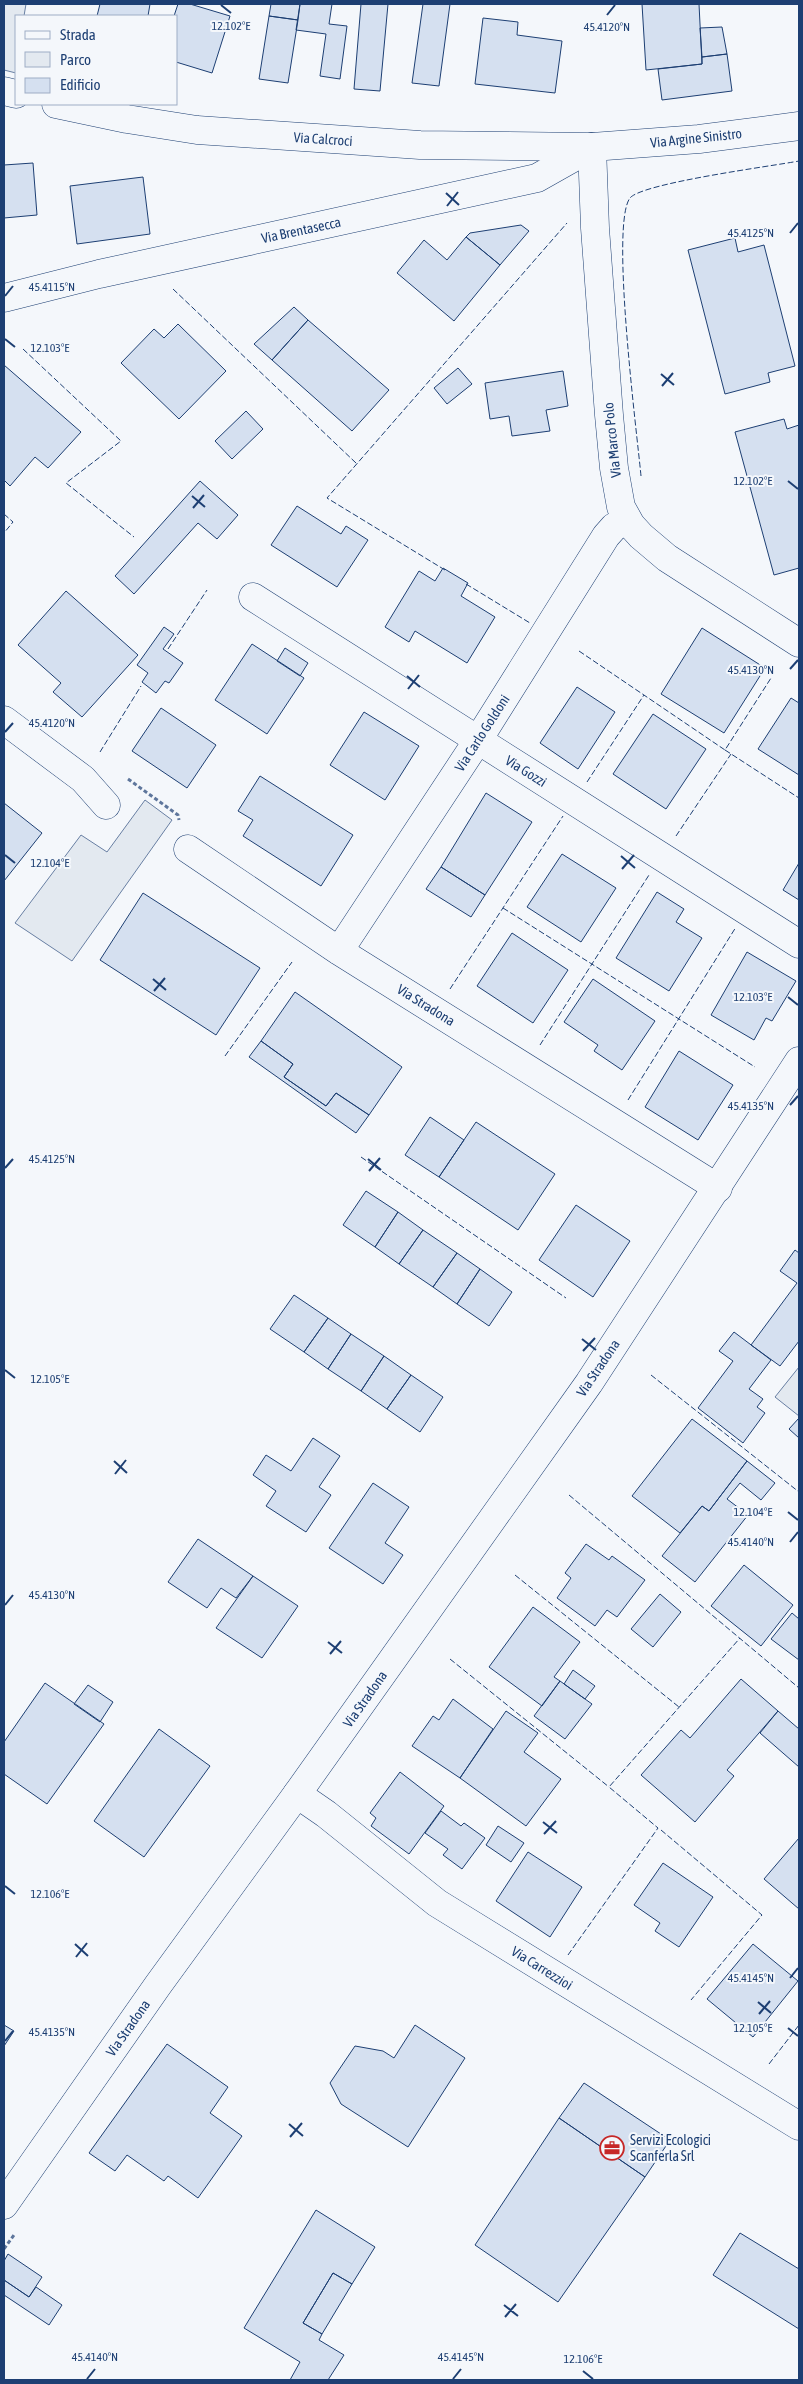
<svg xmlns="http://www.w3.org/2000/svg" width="803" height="2384" font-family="'Asap Condensed',sans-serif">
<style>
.green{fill:#e3e9f0;stroke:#687fa3}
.building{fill:#d5e0f0;stroke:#1d3f73}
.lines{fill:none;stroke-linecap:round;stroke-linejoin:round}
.minor-casing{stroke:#1d3f73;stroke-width:29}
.tertiary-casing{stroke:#1d3f73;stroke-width:29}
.secondary-casing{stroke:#1d3f73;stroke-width:29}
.path{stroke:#5e769c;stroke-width:3;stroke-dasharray:4 2.5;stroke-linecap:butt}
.minor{stroke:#f4f7fb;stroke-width:28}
.tertiary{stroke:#f4f7fb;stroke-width:28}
.secondary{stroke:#f4f7fb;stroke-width:28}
.fence{stroke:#1d3f73;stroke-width:1;stroke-dasharray:6 2.5;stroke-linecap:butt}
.ticks{fill:none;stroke:#1d3f73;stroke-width:2}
.labels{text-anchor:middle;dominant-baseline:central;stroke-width:4;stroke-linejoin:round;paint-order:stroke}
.street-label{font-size:14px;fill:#1d3f73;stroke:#f4f7fb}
.poi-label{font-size:14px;fill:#1d3f73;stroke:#f4f7fb;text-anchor:start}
.ticks-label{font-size:12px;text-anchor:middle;fill:#1d3f73;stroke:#f4f7fb;stroke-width:4;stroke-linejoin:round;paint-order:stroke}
</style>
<rect width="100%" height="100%" fill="#f4f7fb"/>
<path class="green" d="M 4,4 L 26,4 L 24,16 L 16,16 L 16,73 L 4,70 Z
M 145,800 L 172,820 L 72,961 L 15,923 L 81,835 L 107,852 Z
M 799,1367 L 799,1416 L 775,1397 Z"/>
<path class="building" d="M 100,4 L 150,4 L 148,16 L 97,16 Z
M 178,4 L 190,4 L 230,16 L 212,73 L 176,62 L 176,16 L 174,16 Z
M 271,4 L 300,4 L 298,20 L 269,16 Z
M 300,4 L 332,4 L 329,24 L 347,26 L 340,79 L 320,76 L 326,34 L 296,30 Z
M 361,4 L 388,4 L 380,91 L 354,89 Z
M 423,4 L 450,4 L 439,86 L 412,83 Z
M 642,4 L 699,4 L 702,64 L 646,70 Z
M 269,16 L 298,20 L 288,83 L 259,79 Z
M 483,18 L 518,22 L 517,35 L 562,41 L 555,93 L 475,84 Z
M 722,27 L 727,54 L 702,57 L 700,28 Z
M 727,54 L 732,91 L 662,100 L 658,69 L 702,64 L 702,57 Z
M 33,163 L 37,215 L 4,218 L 4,165 Z
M 143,177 L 150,234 L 77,244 L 70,186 Z
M 521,225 L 529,231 L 500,265 L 466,237 L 470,233 Z
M 466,237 L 500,265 L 454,321 L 397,273 L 424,240 L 447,260 Z
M 735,238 L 738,252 L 764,245 L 795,366 L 768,373 L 770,382 L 725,394 L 688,250 Z
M 294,307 L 308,320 L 272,360 L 254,344 Z
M 308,320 L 389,390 L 352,431 L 272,360 Z
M 178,324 L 226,371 L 179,419 L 121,363 L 154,329 L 164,338 Z
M 4,365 L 81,432 L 48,468 L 35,457 L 10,486 L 4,480 Z
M 458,368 L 472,384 L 447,404 L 434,388 Z
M 563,371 L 568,406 L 546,410 L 550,431 L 512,436 L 509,416 L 490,419 L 485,383 Z
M 246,411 L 263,429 L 232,459 L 215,441 Z
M 784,419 L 787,429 L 799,425 L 799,568 L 774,575 L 735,432 Z
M 200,481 L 238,515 L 217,539 L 198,523 L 134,594 L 115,576 Z
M 297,506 L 341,534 L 346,526 L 368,540 L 337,587 L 271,545 Z
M 443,568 L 468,583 L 461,596 L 495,617 L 467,663 L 415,631 L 409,642 L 385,627 L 419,571 L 435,581 Z
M 66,591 L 138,655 L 82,717 L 53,692 L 61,683 L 18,645 Z
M 164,627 L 174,634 L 163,649 L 183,663 L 169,683 L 165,681 L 156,693 L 142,682 L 148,673 L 137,665 Z
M 702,628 L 765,668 L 724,733 L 661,694 Z
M 252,644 L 304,678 L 267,734 L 215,700 Z
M 285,648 L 308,663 L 300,676 L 277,661 Z
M 577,687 L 615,712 L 578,769 L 540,743 Z
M 791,698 L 799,703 L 799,775 L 758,749 Z
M 161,708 L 216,745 L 187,788 L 132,751 Z
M 364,712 L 419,746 L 385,800 L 330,765 Z
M 653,714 L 706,749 L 666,809 L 613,774 Z
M 260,776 L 353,835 L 321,886 L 243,836 L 253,820 L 238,811 Z
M 486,793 L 532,822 L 485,895 L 441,867 Z
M 4,803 L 42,833 L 4,881 Z
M 562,854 L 616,888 L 581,942 L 527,907 Z
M 799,863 L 799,900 L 783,890 Z
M 441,867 L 485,895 L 471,917 L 426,889 Z
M 657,892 L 684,909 L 676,922 L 702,938 L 669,991 L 616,958 Z
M 143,893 L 260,968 L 216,1035 L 100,960 Z
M 512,933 L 568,970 L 533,1023 L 477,986 Z
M 747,952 L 796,981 L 772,1021 L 766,1018 L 754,1040 L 711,1015 Z
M 593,979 L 655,1021 L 622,1070 L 594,1051 L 598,1045 L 564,1022 Z
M 295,992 L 402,1067 L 369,1115 L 336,1093 L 326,1106 L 284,1077 L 293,1064 L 261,1041 Z
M 261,1041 L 293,1064 L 284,1077 L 326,1106 L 336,1093 L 369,1115 L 356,1133 L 249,1057 Z
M 679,1051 L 733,1085 L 698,1140 L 645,1107 Z
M 430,1117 L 464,1140 L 439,1177 L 405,1155 Z
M 476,1122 L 555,1174 L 518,1230 L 439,1177 Z
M 366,1191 L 398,1212 L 375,1247 L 343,1225 Z
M 576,1205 L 630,1241 L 593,1297 L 539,1260 Z
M 398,1212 L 423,1230 L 399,1264 L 375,1247 Z
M 423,1230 L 457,1253 L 433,1287 L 399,1264 Z
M 795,1250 L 799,1253 L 799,1341 L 780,1366 L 751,1345 L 797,1283 L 780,1271 Z
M 457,1253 L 480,1269 L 457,1304 L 433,1287 Z
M 480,1269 L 512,1292 L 489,1326 L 457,1304 Z
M 294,1295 L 328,1318 L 304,1352 L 270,1329 Z
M 328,1318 L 351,1334 L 328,1369 L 304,1352 Z
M 734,1332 L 771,1360 L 749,1389 L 763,1399 L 757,1407 L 765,1413 L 743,1443 L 698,1408 L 733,1361 L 719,1351 Z
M 351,1334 L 384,1356 L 361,1391 L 328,1369 Z
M 384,1356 L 411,1375 L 387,1409 L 361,1391 Z
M 411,1375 L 443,1397 L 420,1432 L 387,1409 Z
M 799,1418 L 799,1438 L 789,1429 Z
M 692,1419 L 747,1461 L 709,1511 L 702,1506 L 680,1533 L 632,1496 Z
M 313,1438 L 340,1456 L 319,1487 L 331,1495 L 306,1532 L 266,1506 L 276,1491 L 253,1475 L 266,1455 L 291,1471 Z
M 747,1461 L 775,1483 L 761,1500 L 740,1483 L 727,1499 L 748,1515 L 695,1582 L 662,1556 L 702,1506 L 709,1511 Z
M 373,1483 L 409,1507 L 385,1543 L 403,1555 L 383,1584 L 329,1548 Z
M 198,1539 L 253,1576 L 236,1598 L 221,1588 L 207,1608 L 168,1582 Z
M 586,1544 L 609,1560 L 612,1556 L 645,1580 L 617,1617 L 607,1610 L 595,1626 L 557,1598 L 571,1578 L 565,1573 Z
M 744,1565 L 793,1605 L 761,1646 L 711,1606 Z
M 253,1576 L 298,1606 L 262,1658 L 216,1628 Z
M 660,1594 L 681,1612 L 653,1647 L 631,1629 Z
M 533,1607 L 580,1642 L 554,1677 L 560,1681 L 542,1706 L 489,1667 Z
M 792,1613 L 799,1619 L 799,1660 L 771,1639 Z
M 573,1670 L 595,1686 L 585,1699 L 564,1684 Z
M 741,1679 L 778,1711 L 727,1770 L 734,1776 L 695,1822 L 641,1775 L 681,1730 L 690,1738 Z
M 560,1681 L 592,1704 L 565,1739 L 534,1716 Z
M 45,1683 L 104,1724 L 47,1804 L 4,1774 L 4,1742 Z
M 88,1685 L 113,1702 L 100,1722 L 74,1704 Z
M 453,1699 L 493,1729 L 460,1778 L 412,1746 L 433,1716 L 439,1720 Z
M 506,1711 L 538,1733 L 524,1752 L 561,1779 L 526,1826 L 460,1778 Z
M 778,1711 L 799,1729 L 799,1767 L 760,1733 Z
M 159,1729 L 210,1766 L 144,1857 L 94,1821 Z
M 400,1772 L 444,1806 L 409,1854 L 371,1826 L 376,1818 L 370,1813 Z
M 441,1811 L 461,1826 L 464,1823 L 485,1838 L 462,1869 L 443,1855 L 448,1849 L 425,1833 Z
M 498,1826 L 524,1843 L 511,1862 L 486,1845 Z
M 799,1838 L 799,1909 L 764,1879 Z
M 528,1852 L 582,1887 L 550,1937 L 496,1901 Z
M 663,1863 L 713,1897 L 679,1947 L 655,1931 L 660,1923 L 634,1905 Z
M 753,1944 L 798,1981 L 753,2037 L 707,1999 Z
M 4,2025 L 14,2031 L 4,2046 Z
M 415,2025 L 465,2058 L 408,2147 L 341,2104 L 330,2083 L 355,2046 L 383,2051 L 394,2058 Z
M 167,2044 L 228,2087 L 210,2113 L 242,2136 L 198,2198 L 168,2176 L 164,2181 L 127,2155 L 115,2171 L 89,2153 Z
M 584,2083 L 670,2140 L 645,2177 L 559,2118 Z
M 559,2118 L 645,2177 L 558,2302 L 475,2245 Z
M 316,2210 L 375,2247 L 352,2284 L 333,2273 L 303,2323 L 322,2334 L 319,2340 L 344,2355 L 328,2380 L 290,2380 L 300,2362 L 244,2328 Z
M 740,2233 L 799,2269 L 799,2329 L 713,2275 Z
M 8,2254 L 42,2277 L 29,2297 L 4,2280 L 4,2261 Z
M 333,2273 L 352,2284 L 322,2334 L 303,2323 Z
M 4,2280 L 29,2297 L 36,2287 L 62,2305 L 49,2325 L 4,2295 Z"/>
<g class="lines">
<g class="minor-casing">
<path id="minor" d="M 592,147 L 595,228 L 609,415 L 614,468 L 621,507 L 631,525 L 641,536 L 667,558 L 799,643
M 253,597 L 799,944
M 4,720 L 83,779 L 106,805
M 188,849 L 339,951 L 718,1188
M 339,951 L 478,740 L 606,536 L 614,527 L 627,519
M 297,1794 L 326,1814 L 437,1903 L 799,2126"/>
</g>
<g class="tertiary-casing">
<path id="tertiary" d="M 4,298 L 99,274 L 537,178 L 592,147"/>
</g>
<g class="secondary-casing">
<path id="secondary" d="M 4,91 L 16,94
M 56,104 L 127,119 L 197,130 L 420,145 L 592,147 L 699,139 L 799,126
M 4,2205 L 158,1985 L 297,1794 L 589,1383 L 799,1061"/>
</g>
<path class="path" d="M 128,779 L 178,815 L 179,820
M 4,2249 L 14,2235"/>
<use href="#minor" class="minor"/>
<use href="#tertiary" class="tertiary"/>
<use href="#secondary" class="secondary"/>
<path class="fence" d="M 173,289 L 356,463
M 23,349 L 121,441 L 66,483 L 134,537
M 641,476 C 637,433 610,224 630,198 C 642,183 773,166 799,161
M 4,514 L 13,522 L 4,533
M 445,570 L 327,498 L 567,223
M 466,584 L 530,623
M 168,649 L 207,590
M 579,651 L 725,750 L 771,678
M 725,750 L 799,798
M 100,752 L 141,686
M 587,782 L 644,695
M 676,836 L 731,754
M 503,908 L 755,1067
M 450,989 L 563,816
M 540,1045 L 649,875
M 225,1056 L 292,962
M 628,1100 L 736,927
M 361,1157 L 566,1298
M 651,1375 L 799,1492
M 569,1495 L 799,1688
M 515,1575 L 679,1707
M 450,1659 L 609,1787
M 661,1830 L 762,1915 L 691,2000
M 568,1955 L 658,1828 L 609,1787 L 740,1638
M 769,2064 L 799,2025"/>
</g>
<path class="ticks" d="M 221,5 L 231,13M 607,15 L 615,5M 446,193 L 459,205M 447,206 L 458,192M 790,233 L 798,223M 5,296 L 13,286M 5,339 L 15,347M 661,374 L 674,385M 662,386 L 673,373M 788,481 L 798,489M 192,496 L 205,507M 193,508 L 204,495M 790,669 L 798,660M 407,676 L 420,687M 408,689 L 419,675M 5,732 L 13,723M 5,855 L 15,863M 621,856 L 635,868M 622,869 L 634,855M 153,979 L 166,990M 154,991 L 165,978M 788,997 L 798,1005M 790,1105 L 798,1096M 368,1159 L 381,1170M 5,1168 L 13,1159M 369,1171 L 380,1158M 582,1339 L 596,1350M 583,1351 L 595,1338M 5,1370 L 15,1378M 114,1461 L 127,1473M 115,1474 L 126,1460M 788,1512 L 798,1520M 790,1542 L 798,1532M 5,1605 L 13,1595M 328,1642 L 342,1653M 330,1654 L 341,1641M 543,1822 L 557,1833M 544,1834 L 556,1821M 5,1886 L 15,1894M 75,1944 L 88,1956M 76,1957 L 87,1943M 790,1978 L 798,1968M 758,2002 L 771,2013M 759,2014 L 770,2001M 788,2028 L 798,2036M 5,2041 L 13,2031M 289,2124 L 303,2136M 290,2137 L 302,2123M 504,2305 L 518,2316M 505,2317 L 516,2304M 583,2371 L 593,2379M 87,2379 L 95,2369M 453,2379 L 461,2369"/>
<defs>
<g id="office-ring" transform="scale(1.25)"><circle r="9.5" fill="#f4f7fb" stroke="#c62828" stroke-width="1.5"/><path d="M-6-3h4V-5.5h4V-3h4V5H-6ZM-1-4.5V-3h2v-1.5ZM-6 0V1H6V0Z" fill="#c62828"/></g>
</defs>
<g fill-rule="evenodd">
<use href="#office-ring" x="612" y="2148"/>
</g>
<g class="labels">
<g class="street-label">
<text transform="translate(696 138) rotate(-6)">Via Argine Sinistro</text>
<text transform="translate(323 139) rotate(4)">Via Calcroci</text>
<text transform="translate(301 230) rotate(-12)">Via Brentasecca</text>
<text transform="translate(612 440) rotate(-96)">Via Marco Polo</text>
<text transform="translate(482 733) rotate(-57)">Via Carlo Goldoni</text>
<text transform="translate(526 771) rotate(32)">Via Gozzi</text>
<text transform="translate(426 1005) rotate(32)">Via Stradona</text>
<text transform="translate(598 1368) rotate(-56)">Via Stradona</text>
<text transform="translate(365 1699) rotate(-55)">Via Stradona</text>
<text transform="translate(542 1968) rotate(32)">Via Carrezzioi</text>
<text transform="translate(128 2028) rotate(-55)">Via Stradona</text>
</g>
<g class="poi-label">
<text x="630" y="2140">Servizi Ecologici<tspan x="630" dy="16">Scanferla Srl</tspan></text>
</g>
</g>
<g class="ticks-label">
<text x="231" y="30">12.102°E</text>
<text x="607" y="31">45.4120°N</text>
<text x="751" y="237">45.4125°N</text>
<text x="52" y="291">45.4115°N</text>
<text x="50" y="352">12.103°E</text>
<text x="753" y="485">12.102°E</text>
<text x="751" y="674">45.4130°N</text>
<text x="52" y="727">45.4120°N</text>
<text x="50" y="867">12.104°E</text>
<text x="753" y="1001">12.103°E</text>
<text x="751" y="1110">45.4135°N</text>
<text x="52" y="1163">45.4125°N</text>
<text x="50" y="1383">12.105°E</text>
<text x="753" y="1516">12.104°E</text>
<text x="751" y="1546">45.4140°N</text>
<text x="52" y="1599">45.4130°N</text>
<text x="50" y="1898">12.106°E</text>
<text x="751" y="1982">45.4145°N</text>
<text x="753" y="2032">12.105°E</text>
<text x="52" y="2036">45.4135°N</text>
<text x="95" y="2361">45.4140°N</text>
<text x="461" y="2361">45.4145°N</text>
<text x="583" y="2363">12.106°E</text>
</g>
<rect width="803" height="2384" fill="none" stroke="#1d3f73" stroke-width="10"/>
<rect x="15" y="15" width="162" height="90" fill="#f4f7fb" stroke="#9eadc5"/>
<rect x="25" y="31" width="25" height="8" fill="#f4f7fb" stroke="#9eadc5"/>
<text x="60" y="40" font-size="15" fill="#1d3f73">Strada</text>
<rect x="25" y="52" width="25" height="15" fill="#e3e9f0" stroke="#9eadc5"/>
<text x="60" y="65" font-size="15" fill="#1d3f73">Parco</text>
<rect x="25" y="78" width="25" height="15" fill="#d5e0f0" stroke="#9eadc5"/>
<text x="60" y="90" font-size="15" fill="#1d3f73">Edificio</text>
</svg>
